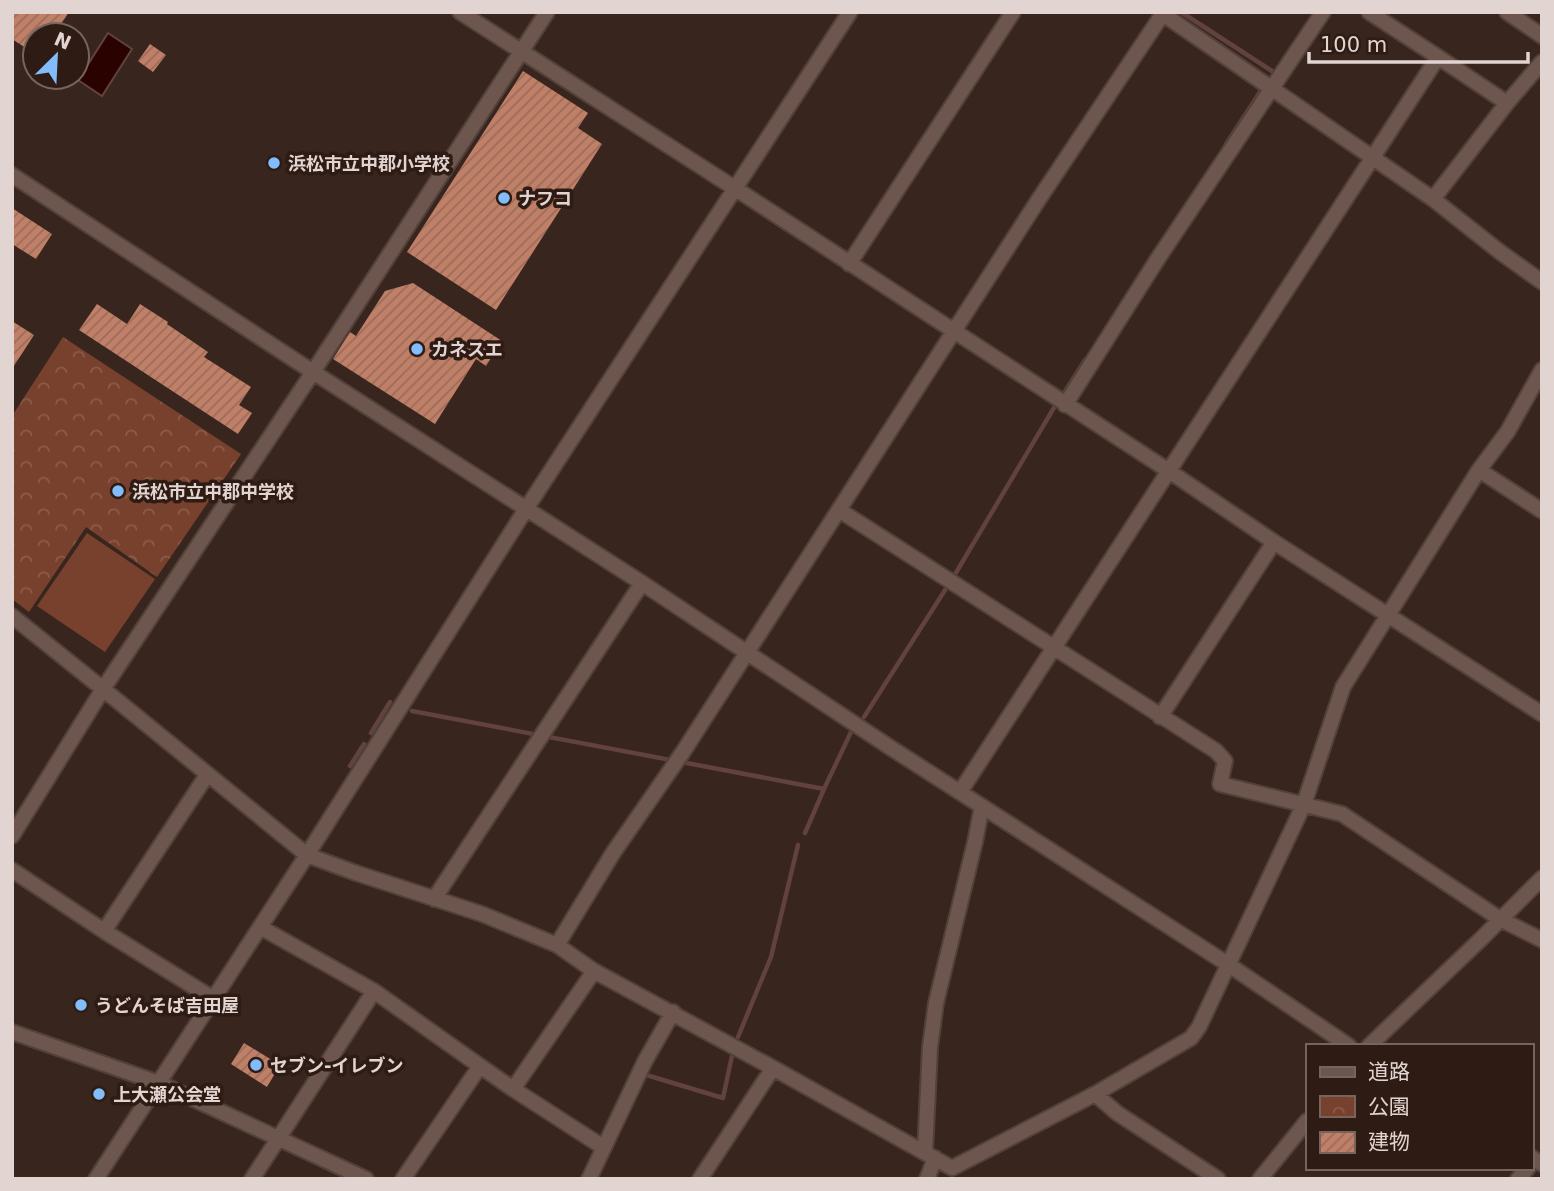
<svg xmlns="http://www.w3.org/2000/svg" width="1554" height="1191" font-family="'DejaVu Sans','Noto Sans JP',sans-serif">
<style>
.park{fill:url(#park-crowns)}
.pitch{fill:#78412d}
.water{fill:#2a0300;stroke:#61423e;stroke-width:2}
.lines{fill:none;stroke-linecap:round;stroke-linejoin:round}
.stream{stroke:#61423e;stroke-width:4.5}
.building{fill:url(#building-hatch)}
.minor-casing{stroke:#52413b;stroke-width:18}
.minor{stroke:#6d564e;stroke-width:14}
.poi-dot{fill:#82bcfa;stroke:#2e1b14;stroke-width:2.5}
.labels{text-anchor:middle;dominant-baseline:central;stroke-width:7;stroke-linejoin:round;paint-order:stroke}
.poi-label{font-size:18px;font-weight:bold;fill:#e2d4d0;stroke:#2e1b14;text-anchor:start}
</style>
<defs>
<pattern id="park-crowns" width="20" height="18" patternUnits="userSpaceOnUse" patternTransform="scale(1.75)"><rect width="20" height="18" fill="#78412d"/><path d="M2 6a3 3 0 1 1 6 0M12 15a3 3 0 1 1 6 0" fill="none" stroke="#8b5c4a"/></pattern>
<pattern id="building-hatch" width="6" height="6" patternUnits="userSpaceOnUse" patternTransform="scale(1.75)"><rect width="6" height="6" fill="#c07f67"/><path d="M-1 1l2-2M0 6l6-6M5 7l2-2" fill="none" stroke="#9b6c5b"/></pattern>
</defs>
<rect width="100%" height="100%" fill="#38251e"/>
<path class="park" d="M 63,337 L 241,454 L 157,577 L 86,527 L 29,612 L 12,599 L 12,416 Z"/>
<path class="pitch" d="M 87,533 L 155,579 L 105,652 L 37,606 Z"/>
<path class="water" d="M 108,33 L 132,49 L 102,96 L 78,80 Z"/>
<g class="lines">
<path class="stream" d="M 1181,12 L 1272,71
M 1226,144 L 1260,92
M 1062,396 L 1085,360
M 412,711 L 824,789
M 864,717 L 954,576 L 1055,406
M 371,733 L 390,702
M 350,766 L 364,744
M 805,833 L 824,789 L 852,730
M 738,1037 L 771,957 L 798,845
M 643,1074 L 723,1098 L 733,1051"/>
</g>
<path class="building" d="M 12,12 L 69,12 L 54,35 L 35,35 L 35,54 L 12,39 Z
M 150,44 L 166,55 L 153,72 L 138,61 Z
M 523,71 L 588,113 L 578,128 L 602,144 L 496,310 L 407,252 Z
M 12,208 L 52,234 L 36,259 L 12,244 Z
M 413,283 L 502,341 L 486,366 L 476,359 L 435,424 L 333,359 L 350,332 L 356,336 L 385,291 Z
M 97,304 L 127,324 L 140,304 L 168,322 L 167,324 L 208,352 L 204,357 L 251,387 L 239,405 L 252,413 L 238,434 L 79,330 Z
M 12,321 L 34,335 L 12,369 Z
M 244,1043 L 280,1065 L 267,1087 L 231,1064 Z"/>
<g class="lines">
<g class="minor-casing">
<path id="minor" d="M 460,12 L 736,189 L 1169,471 L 1274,542 L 1542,714
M 1160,12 L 1433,199 L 1500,252 L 1542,282
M 1369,12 L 1438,57
M 1507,12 L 1542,36
M 12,175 L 313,372 L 642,583 L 891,748 L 1229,965 L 1349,1046
M 1433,199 L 1507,103 L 1542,62
M 849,264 L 1013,12
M 1065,405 L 1157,260 L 1323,12
M 1479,470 L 1542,511
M 839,510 L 1216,751 L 1225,761 L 1220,784 L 1342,814 L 1500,919 L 1542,940
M 12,616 L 103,689 L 313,372 L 547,12
M 1160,717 L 1274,542
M 960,792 L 1438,57 L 1507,103
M 12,836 L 103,689 L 307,855 L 356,873 L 482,914 L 557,945
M 12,870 L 104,931 L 212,998
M 434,899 L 642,583
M 260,927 L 374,991 L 480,1066
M 104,931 L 207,775
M 594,971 L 773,1068 L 952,1168 L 1095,1094 L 1191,1038 L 1199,1027 L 1304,804 L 1343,687 L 1479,470 L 1508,431 L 1542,370
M 12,1032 L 159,1083 L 366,1179
M 1369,1046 L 1481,939 L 1542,878
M 513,1089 L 603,1147
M 1095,1094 L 1117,1113 L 1218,1179
M 925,1152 L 930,1047 L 936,1003 L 975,842 L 982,806
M 1531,1157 L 1542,1164
M 96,1179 L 307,855 L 526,509 L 850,12
M 252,1179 L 374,991
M 403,1179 L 480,1066 L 513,1089 L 594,971 L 557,945 L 613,853 L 683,752 L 1039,199 L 1164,12
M 589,1179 L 645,1061 L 673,1012
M 700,1179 L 773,1068
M 927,1179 L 935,1158
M 1260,1179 L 1307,1121
M 1518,1179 L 1528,1168"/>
</g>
<use href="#minor" class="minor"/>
</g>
<g class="poi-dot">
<circle cx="274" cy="163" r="7"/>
<circle cx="504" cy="198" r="7"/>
<circle cx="417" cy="349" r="7"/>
<circle cx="118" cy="491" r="7"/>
<circle cx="81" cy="1005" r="7"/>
<circle cx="256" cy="1065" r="7"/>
<circle cx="99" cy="1094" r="7"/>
</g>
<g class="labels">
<g class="poi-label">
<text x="288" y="163">浜松市立中郡小学校</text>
<text x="518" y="198">ナフコ</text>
<text x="431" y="349">カネスエ</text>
<text x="132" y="491">浜松市立中郡中学校</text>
<text x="95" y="1005">うどんそば吉田屋</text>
<text x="270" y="1065">セブン-イレブン</text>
<text x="113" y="1094">上大瀬公会堂</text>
</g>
</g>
<rect width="1554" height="1191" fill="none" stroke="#e2d4d0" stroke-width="28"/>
<rect x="1306" y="1044" width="228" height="126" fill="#2e1b14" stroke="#76655f" stroke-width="2"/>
<rect x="1320" y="1067" width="35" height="10" fill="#6d564e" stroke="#76655f" stroke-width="2"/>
<text x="1368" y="1079" font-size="21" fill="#e2d4d0">道路</text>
<rect x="1320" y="1096" width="35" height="21" fill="url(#park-crowns)" stroke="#76655f" stroke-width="2"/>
<text x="1368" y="1114" font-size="21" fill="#e2d4d0">公園</text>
<rect x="1320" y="1132" width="35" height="21" fill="url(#building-hatch)" stroke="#76655f" stroke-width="2"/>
<text x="1368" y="1149" font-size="21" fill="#e2d4d0">建物</text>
<g transform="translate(56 56) rotate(24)"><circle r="33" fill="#2e1b14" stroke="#76655f" stroke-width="2"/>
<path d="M0-5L12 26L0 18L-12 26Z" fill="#82bcfa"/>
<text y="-10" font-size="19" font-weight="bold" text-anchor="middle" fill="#e2d4d0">N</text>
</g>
<path d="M1309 52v10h219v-10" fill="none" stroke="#e2d4d0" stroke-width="3.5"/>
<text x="1320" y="52" font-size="21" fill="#e2d4d0" stroke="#2e1b14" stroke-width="5" paint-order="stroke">100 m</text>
</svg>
